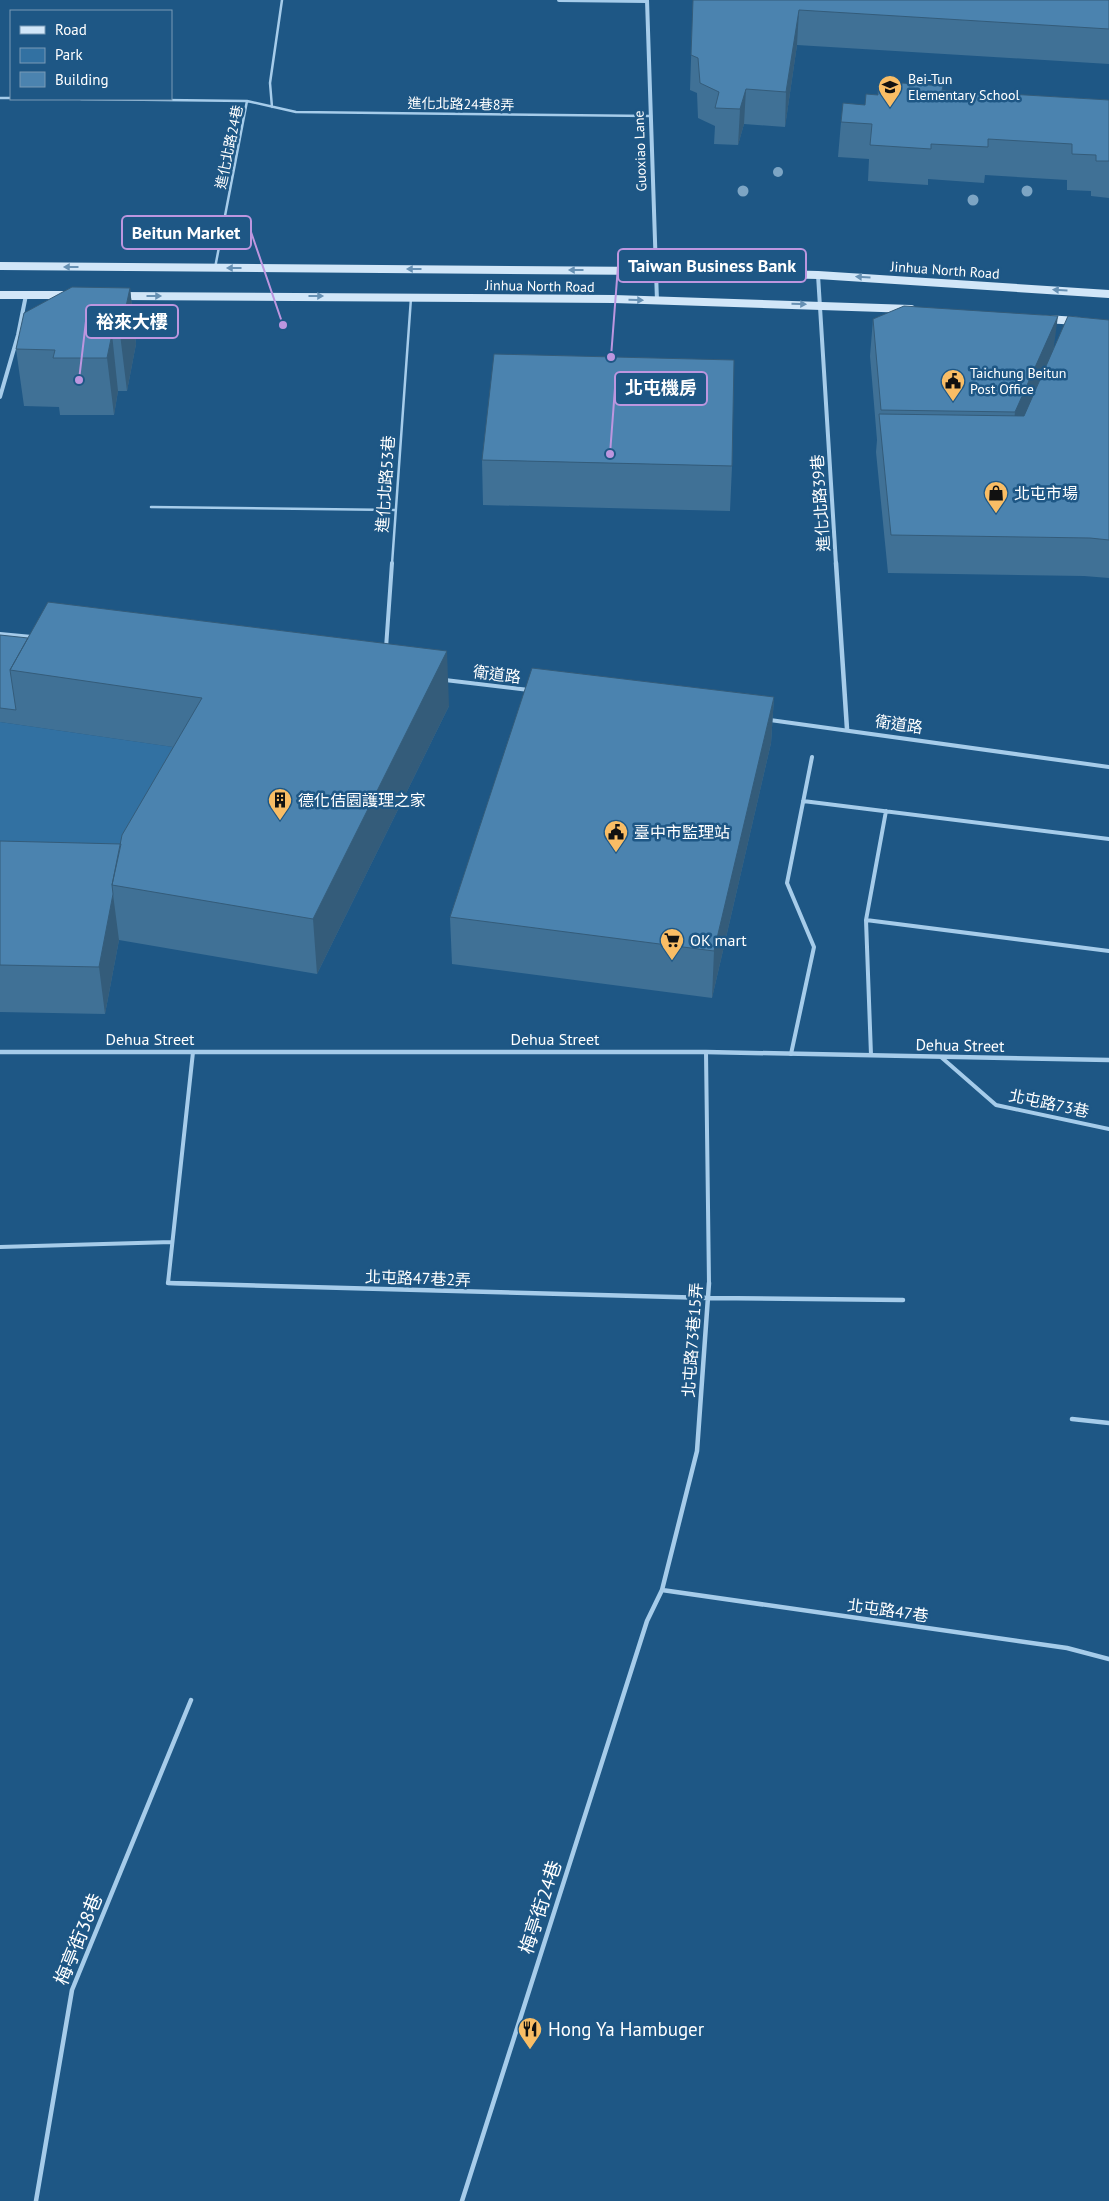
<svg xmlns="http://www.w3.org/2000/svg" width="1109" height="2201" font-family="'PT Sans','Noto Sans TC',sans-serif">
<style>
.green{fill:#3271a2}
.lines{fill:none;stroke-linecap:round;stroke-linejoin:round}
.lane-far2{stroke:#a6ccea;stroke-width:2.5}
.lane-far1{stroke:#a6ccea;stroke-width:4}
.lane{stroke:#a6ccea;stroke-width:4.5}
.street-far1{stroke:#a6ccea;stroke-width:4}
.street{stroke:#a6ccea;stroke-width:4.5}
.secondary{stroke:#d1e6f8;stroke-width:8}
.tree{fill:#7da5c4}
.wall{fill:#407196}
.shaded-wall{fill:#345c7a}
.building{fill:#4b83af;stroke:#345c7a}
.oneway{fill:#6690b3}
.labels{text-anchor:middle;dominant-baseline:central;stroke-width:5;stroke-linejoin:round;paint-order:stroke}
.far-poi-label{font-size:14px;fill:#fff;stroke:#1e5785;text-anchor:start}
.far-street-label{font-size:14px;fill:#fff;stroke:#1e5785}
.street-label{font-size:16px;fill:#fff;stroke:#1e5785}
.poi-label{font-size:16px;fill:#fff;stroke:#1e5785;text-anchor:start}
.near-street-label{font-size:19px;fill:#fff;stroke:#1e5785}
.near-poi-label{font-size:19px;fill:#fff;stroke:#1e5785;text-anchor:start}
.leader{fill:none;stroke:#bd96df;stroke-width:2}
.callout-dot{fill:#bd96df;stroke:#1e5785;stroke-width:2}
.callout{fill:#1e5785;stroke:#bd96df;stroke-width:2}
.callout-label{font-size:18px;text-anchor:middle;font-weight:bold;fill:#fff}
</style>
<rect width="100%" height="100%" fill="#1e5785"/>
<path class="green" d="M 0,722 L 208,752 L 129,891 L 0,888 Z"/>
<g class="lines">
<path class="lane-far2" d="M 0,98 L 11,98
M 81,99 L 247,101 L 296,112 L 651,116
M 272,107 L 270,83 L 282,0
M 215,268 L 247,101
M 151,507 L 395,510
M 392,564 L 411,298"/>
<path class="lane-far1" d="M 0,634 L 32,637
M 386,648 L 392,563
M 445,680 L 529,690
M 770,720 L 1109,767
M 803,801 L 1109,839
M 866,920 L 1109,951
M 193,1052 L 168,1283 L 199,1284
M 706,1052 L 709,1284
M 791,1054 L 814,947 L 787,883 L 812,757
M 871,1055 L 866,920 L 886,811
M 941,1057 L 996,1105 L 1109,1129
M 0,1247 L 172,1242"/>
<path class="lane" d="M 168,1283 L 709,1298 L 903,1300
M 1072,1419 L 1109,1423
M 662,1590 L 1067,1648 L 1109,1659
M 36,2201 L 72,1990 L 191,1700
M 462,2201 L 647,1621 L 662,1590 L 697,1451 L 709,1283"/>
<path class="street-far1" d="M 559,0 L 647,1
M 647,0 L 657,301
M 818,275 L 836,564
M 0,397 L 18,335 L 26,295"/>
<path class="street" d="M 836,563 L 847,729
M 0,1052 L 706,1052 L 1109,1060"/>
<path class="secondary" d="M 0,266 L 655,271 L 818,275 L 1109,294
M 0,295 L 69,295
M 118,296 L 614,299 L 911,309
M 1045,319 L 1078,321"/>
</g>
<g class="tree">
<circle cx="778" cy="172" r="5"/>
<circle cx="743" cy="191" r="5.5"/>
<circle cx="1027" cy="191" r="5.5"/>
<circle cx="973" cy="200" r="5.5"/>
</g>
<path class="wall" d="M 693,0 L 1109,0 L 1109,64 L 797,45 L 785,127 L 744,124 L 738,145 L 714,144 L 715,126 L 698,118 L 697,93 L 690,90 Z
M 942,90 L 1109,100 L 1109,198 L 1091,196 L 1091,191 L 1067,190 L 1067,180 L 985,175 L 984,183 L 928,179 L 928,185 L 868,181 L 869,159 L 838,157 L 841,122 L 865,105 L 878,95 Z
M 130,288 L 136,344 L 127,391 L 118,391 L 114,415 L 60,415 L 59,407 L 24,406 L 16,349 Z
M 873,319 L 1054,347 L 1109,320 L 1109,578 L 1084,576 L 888,573 L 876,452 L 877,440 L 870,356 Z
M 482,460 L 732,466 L 730,511 L 483,505 Z
M 0,635 L 449,706 L 317,974 L 119,940 L 105,1014 L 0,1012 L 0,841 L 121,844 L 173,747 L 0,722 Z
M 774,697 L 771,743 L 712,998 L 452,964 L 450,917 Z"/>
<path class="shaded-wall" d="M 799,10 L 797,45 L 785,127 L 786,92 Z
M 746,89 L 744,124 L 738,145 L 740,109 Z
M 130,288 L 136,344 L 127,391 L 120,334 Z
M 1058,316 L 1053,353 L 1011,449 L 1015,412 Z
M 112,334 L 118,391 L 114,415 L 107,358 Z
M 447,651 L 449,706 L 317,974 L 313,919 Z
M 774,697 L 771,743 L 712,998 L 714,951 Z
M 113,894 L 119,940 L 105,1014 L 99,967 Z"/>
<path class="building" d="M 693,0 L 1109,0 L 1109,29 L 799,10 L 786,92 L 746,89 L 740,109 L 715,108 L 719,92 L 700,83 L 698,58 L 691,55 Z
M 902,83 L 943,86 L 942,90 L 1109,100 L 1109,161 L 1096,161 L 1096,155 L 1072,154 L 1072,144 L 988,139 L 988,147 L 931,144 L 931,149 L 870,145 L 872,124 L 841,122 L 843,103 L 865,105 L 866,94 L 878,95 L 878,86 L 901,88 Z
M 72,287 L 130,288 L 120,334 L 112,334 L 107,358 L 53,358 L 55,350 L 16,349 L 24,313 Z
M 904,306 L 1058,316 L 1015,412 L 881,410 L 873,319 Z
M 1068,316 L 1109,320 L 1109,540 L 1090,538 L 891,535 L 879,414 L 1024,416 Z
M 494,354 L 734,360 L 732,466 L 482,460 Z
M 48,602 L 447,651 L 313,919 L 112,885 L 122,835 L 202,698 L 10,670 Z
M 0,635 L 28,638 L 10,670 L 16,710 L 0,708 Z
M 532,668 L 774,697 L 714,951 L 450,917 Z
M 0,841 L 121,844 L 112,885 L 113,894 L 99,967 L 0,965 Z"/>
<defs><path id="oneway-solid" d="M-6-.8H1V-3.2L6.5 0L1 3.2V.8H-6Z" transform="scale(1.25)"/></defs>
<g class="oneway">
<use href="#oneway-solid" transform="translate(71 267) rotate(-180)"/>
<use href="#oneway-solid" transform="translate(234 268) rotate(-180)"/>
<use href="#oneway-solid" transform="translate(414 269) rotate(-180)"/>
<use href="#oneway-solid" transform="translate(576 270) rotate(-180)"/>
<use href="#oneway-solid" transform="translate(863 277) rotate(-177)"/>
<use href="#oneway-solid" transform="translate(1060 290) rotate(-176)"/>
<use href="#oneway-solid" transform="translate(154 296)"/>
<use href="#oneway-solid" transform="translate(316 296)"/>
<use href="#oneway-solid" transform="translate(636 300) rotate(1)"/>
<use href="#oneway-solid" transform="translate(799 304) rotate(1)"/>
</g>
<defs>
<g id="school-pin" transform="scale(1.25)"><path d="M0 17L-7.5 6A9.5 9.5 0 1 1 7.5 6Z" fill="#f9bd65" stroke="#1e5785"/><path d="M0-5L7-2L0 1L-7-2ZM-4 1L0 2.5L4 1V4Q0 6-4 4Z" fill="#111"/></g>
<g id="civic-pin" transform="scale(1.25)"><path d="M0 17L-7.5 6A9.5 9.5 0 1 1 7.5 6Z" fill="#f9bd65" stroke="#1e5785"/><path d="M-.6-6.5H3V-4.5H.6V-3L4-1V1h2V6H-6V1h2V-1L-.6-3ZM-1.2 2.5V6h2.4V2.5Z" fill="#111"/></g>
<g id="shop-pin" transform="scale(1.25)"><path d="M0 17L-7.5 6A9.5 9.5 0 1 1 7.5 6Z" fill="#f9bd65" stroke="#1e5785"/><path d="M-5-2.5h2.3a2.7 3.5 0 0 1 5.4 0H5L5.5 6h-11ZM-1.5-2.5h3a1.5 2.3 0 0 0-3 0Z" fill="#111"/></g>
<g id="building-pin" transform="scale(1.25)"><path d="M0 17L-7.5 6A9.5 9.5 0 1 1 7.5 6Z" fill="#f9bd65" stroke="#1e5785"/><path d="M-4-6H4V6H1V3H-1V6H-4ZM-2.5-4.3h1.7v1.8h-1.7ZM.8-4.3h1.7v1.8H.8ZM-2.5-1h1.7V.8h-1.7ZM.8-1h1.7V.8H.8Z" fill="#111"/></g>
<g id="supermarket-pin" transform="scale(1.25)"><path d="M0 17L-7.5 6A9.5 9.5 0 1 1 7.5 6Z" fill="#f9bd65" stroke="#1e5785"/><path d="M-6-5.5h2.5l.6 2H6L4.5 2H-2.5L-4.4-4H-6ZM-1.5 3.2a1.3 1.3 0 1 0 .1 0ZM3 3.2a1.3 1.3 0 1 0 .1 0Z" fill="#111"/></g>
<g id="restaurant-pin" transform="scale(1.25)"><path d="M0 17L-7.5 6A9.5 9.5 0 1 1 7.5 6Z" fill="#f9bd65" stroke="#1e5785"/><path d="M-5-6h1v4h1v-4h1v4h1v-4h1v5L-1.5 .5V6h-2V.5L-5-1ZM5-6V6H3V1.5H1.5Q1.5-4 5-6Z" fill="#111"/></g>
</defs>
<g fill-rule="evenodd">
<use href="#school-pin" x="890" y="87"/>
<use href="#civic-pin" x="953" y="381"/>
<use href="#shop-pin" x="996" y="493"/>
<use href="#building-pin" x="280" y="800"/>
<use href="#civic-pin" x="616" y="832"/>
<use href="#supermarket-pin" x="672" y="940"/>
<use href="#restaurant-pin" x="530" y="2029"/>
</g>
<g class="labels">
<g class="far-poi-label">
<text x="908" y="79">Bei-Tun<tspan x="908" dy="16">Elementary School</tspan></text>
<text x="970" y="373">Taichung Beitun<tspan x="970" dy="16">Post Office</tspan></text>
</g>
<g class="far-street-label">
<text transform="translate(461 104) rotate(1)">進化北路24巷8弄</text>
<text transform="translate(229 147) rotate(-78)">進化北路24巷</text>
<text transform="translate(640 151) rotate(-92)">Guoxiao Lane</text>
<text transform="translate(945 270) rotate(4)">Jinhua North Road</text>
<text transform="translate(540 286) rotate(1)">Jinhua North Road</text>
</g>
<g class="street-label">
<text transform="translate(385 484) rotate(-86)">進化北路53巷</text>
<text transform="translate(820 503) rotate(-94)">進化北路39巷</text>
<text transform="translate(497 674) rotate(7)">衛道路</text>
<text transform="translate(899 724) rotate(8)">衛道路</text>
<text x="150" y="1039">Dehua Street</text>
<text x="555" y="1039">Dehua Street</text>
<text transform="translate(960 1045) rotate(1)">Dehua Street</text>
<text transform="translate(1049 1103) rotate(12)">北屯路73巷</text>
<text transform="translate(418 1278) rotate(2)">北屯路47巷2弄</text>
<text transform="translate(692 1340) rotate(-86)">北屯路73巷15弄</text>
<text transform="translate(888 1610) rotate(8)">北屯路47巷</text>
</g>
<g class="poi-label">
<text x="1014" y="493">北屯市場</text>
<text x="298" y="800">德化佶園護理之家</text>
<text x="634" y="832">臺中市監理站</text>
<text x="690" y="940">OK mart</text>
</g>
<g class="near-street-label">
<text transform="translate(540 1907) rotate(-72)">梅亭街24巷</text>
<text transform="translate(78 1939) rotate(-68)">梅亭街38巷</text>
</g>
<g class="near-poi-label">
<text x="548" y="2029">Hong Ya Hambuger</text>
</g>
</g>
<path class="leader" d="M283 325L251 232M611 357L618 266M79 380L86 321M610 454L615 388"/>
<g class="callout-dot">
<circle cx="283" cy="325" r="5"/>
<circle cx="611" cy="357" r="5"/>
<circle cx="79" cy="380" r="5"/>
<circle cx="610" cy="454" r="5"/>
</g>
<g class="callout">
<rect x="122" y="216" width="129" height="33" rx="5"/>
<rect x="618" y="249" width="188" height="33" rx="5"/>
<rect x="86" y="305" width="92" height="33" rx="5"/>
<rect x="615" y="372" width="92" height="33" rx="5"/>
</g>
<g class="callout-label">
<text x="186" y="239">Beitun Market</text>
<text x="712" y="272">Taiwan Business Bank</text>
<text x="132" y="328">裕來大樓</text>
<text x="661" y="394">北屯機房</text>
</g>
<rect x="10" y="10" width="162" height="90" fill="#1e5785" stroke="#789ab6"/>
<rect x="20" y="26" width="25" height="8" fill="#d1e6f8" stroke="#789ab6"/>
<text x="55" y="35" font-size="15" fill="#ffffff">Road</text>
<rect x="20" y="48" width="25" height="15" fill="#3271a2" stroke="#789ab6"/>
<text x="55" y="60" font-size="15" fill="#ffffff">Park</text>
<rect x="20" y="72" width="25" height="15" fill="#4b83af" stroke="#789ab6"/>
<text x="55" y="85" font-size="15" fill="#ffffff">Building</text>
</svg>
